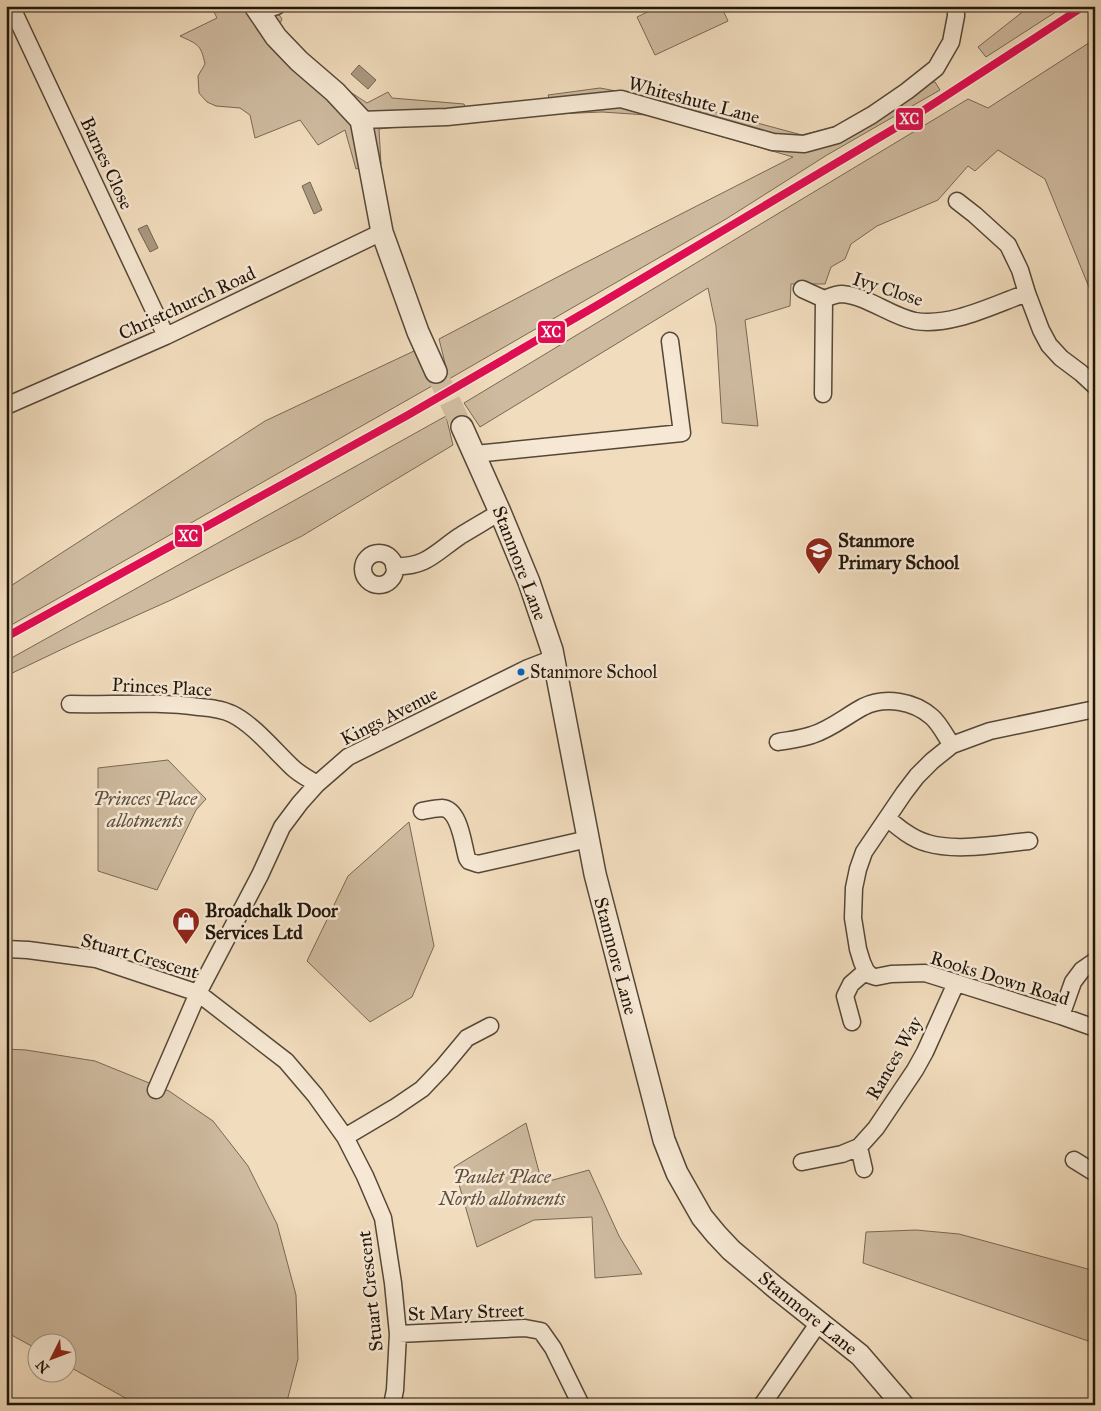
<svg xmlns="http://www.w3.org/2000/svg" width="1101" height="1411" font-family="'IM FELL Great Primer',serif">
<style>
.green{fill:#ceba9f;stroke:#786854}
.water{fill:#aa9880;stroke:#736451}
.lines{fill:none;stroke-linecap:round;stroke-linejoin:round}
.tertiary-tunnel{stroke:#d2bea2;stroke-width:21;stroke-dasharray:21 11;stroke-linecap:butt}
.minor-casing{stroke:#554737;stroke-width:19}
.tertiary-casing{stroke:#554737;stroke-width:24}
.minor{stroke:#f6e8d4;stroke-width:16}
.tertiary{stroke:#f6e8d4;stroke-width:21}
.rail-1-casing{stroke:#f6e8d4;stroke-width:11}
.rail-1{stroke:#df0d52;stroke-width:8}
.bus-dot{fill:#0065bd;stroke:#f6e8d4;stroke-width:2}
.labels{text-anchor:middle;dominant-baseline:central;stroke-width:5;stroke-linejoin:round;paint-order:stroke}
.bus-label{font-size:18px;fill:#21150a;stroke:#f6e8d4;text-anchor:start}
.street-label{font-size:19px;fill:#21150a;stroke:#f6e8d4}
.poi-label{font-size:19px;font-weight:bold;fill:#21150a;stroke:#f6e8d4;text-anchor:start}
.park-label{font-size:19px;font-style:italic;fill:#5e4f3e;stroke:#f6e8d4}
.line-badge{stroke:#f6e8d4;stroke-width:2}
.badge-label{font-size:14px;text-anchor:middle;font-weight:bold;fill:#fff}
</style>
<rect width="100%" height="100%" fill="#f1dcbd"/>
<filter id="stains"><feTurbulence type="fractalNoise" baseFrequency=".004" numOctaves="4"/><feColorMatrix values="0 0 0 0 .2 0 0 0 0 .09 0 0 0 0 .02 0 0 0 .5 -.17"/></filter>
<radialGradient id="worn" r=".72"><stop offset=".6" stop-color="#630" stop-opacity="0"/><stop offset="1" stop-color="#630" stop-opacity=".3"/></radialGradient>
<path class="green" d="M 211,6 L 273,6 L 282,19 L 278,28 L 320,72 L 367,103 L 388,92 L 392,98 L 464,104 L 470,119 L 379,129 L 381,164 L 356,169 L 345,130 L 318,145 L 300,120 L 255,138 L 250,115 L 240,108 L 216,106 L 207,102 L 199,93 L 198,76 L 205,64 C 201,44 197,44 180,36 L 217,18 Z
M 660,6 L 721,6 L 728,21 L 655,55 L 637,17 Z
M 1030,6 L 1065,6 L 986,57 L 978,47 Z
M 1095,39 L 1095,302 L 1045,179 L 998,150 L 975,171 L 968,166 L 938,200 L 877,226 L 851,244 L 845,259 L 831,267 L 825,284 L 791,284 L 790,306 L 745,320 L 758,426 L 722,423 L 716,326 L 708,288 L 480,427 L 464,403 L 968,99 L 988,108 Z
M 907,81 L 935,82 L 940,90 L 827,155 L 726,219 L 449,379 L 439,339 L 571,270 L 793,157 L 647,115 L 602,112 L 555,114 L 548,95 L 600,88 L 690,105 L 802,135 L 834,127 L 869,108 Z
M 414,351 L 432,386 L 6,628 L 6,589 L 265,421 Z
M 446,416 L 453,445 L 302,536 L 171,600 L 73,644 L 6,676 L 6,661 Z
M 168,760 L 206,799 L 196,810 L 157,890 L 98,871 L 98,768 Z
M 409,822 L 434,946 L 412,997 L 370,1022 L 307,961 L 348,876 Z
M 6,1049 L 26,1050 L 95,1061 L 169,1091 L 213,1121 L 248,1166 L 277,1224 L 296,1295 L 298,1359 L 286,1405 L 138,1405 L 68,1366 L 68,1344 L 38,1344 L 37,1349 L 6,1332 Z
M 526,1123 L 542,1183 L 589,1170 L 619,1236 L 642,1274 L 595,1278 L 592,1217 L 534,1220 L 477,1247 L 454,1167 Z
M 916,1230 L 959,1234 L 1095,1271 L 1095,1347 L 1094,1343 L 863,1263 L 866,1232 Z"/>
<path class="water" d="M 359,65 L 376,80 L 368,89 L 351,74 Z
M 310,182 L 322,210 L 314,214 L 302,186 Z
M 147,225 L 158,248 L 150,252 L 138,229 Z"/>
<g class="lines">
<path class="tertiary-tunnel" d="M 436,372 L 462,427"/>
<g class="minor-casing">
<path id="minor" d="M 11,6 L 166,336
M 259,12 L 277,6
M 361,120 L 447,117 L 621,99 L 773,142 L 804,144 L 837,135 L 872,115 L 907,91 L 936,68 L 951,42 L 956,16 L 956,6
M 957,201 L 975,215 L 1008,245 L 1020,270 L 1027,293 L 1041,330 L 1049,345 L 1061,358 L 1081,373 L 1095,386
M 802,289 L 824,299 C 829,297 836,294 842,294 C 868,296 890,316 915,321 C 951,327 993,305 1027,293
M 823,394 L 824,299
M 6,406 L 166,336 L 382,232
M 475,454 L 682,433 L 670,341
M363 569a16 16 0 1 1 32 0a16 16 0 1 1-32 0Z
M 394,566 C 426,568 436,552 460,536 C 473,528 487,520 500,512
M 70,704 C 113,705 156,701 199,707 C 210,708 222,709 232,714 C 253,724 275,751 292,767 C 299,774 309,779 317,784
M 1095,709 L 990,731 L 952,745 L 932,761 L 917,776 L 904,793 L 864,852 L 858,869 L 854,888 L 853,918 L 858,949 L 862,962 L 866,971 L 870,975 L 876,977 L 891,974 L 925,973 L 1061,1016 L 1095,1028
M 778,742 C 789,740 801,739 812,735 C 831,729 846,716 863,707 C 885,696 914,701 932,717 C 940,724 946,737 952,745
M 422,811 C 429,810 436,808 442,808 C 460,809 463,845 467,858 L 469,861 L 478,864 L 588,839
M 887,818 C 899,828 912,839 927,843 C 957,852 997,844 1029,841
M 6,949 L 28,950 L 96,959 L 198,993 L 286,1061 L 315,1095 L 345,1137 L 365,1176 L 383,1218 L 393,1283 L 398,1334 L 395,1390 L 392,1405
M 1061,1016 L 1073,982 L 1082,970 L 1095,961
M 852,1022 L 845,996 L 851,984 L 866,971
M 156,1090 L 198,993 L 260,875 L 282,827 L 300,803 L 317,784 L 348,757 L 528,668 L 554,658
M 345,1137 L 394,1108 L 422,1089 L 442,1068 L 467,1038 L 490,1026
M 859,1147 L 864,1169
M 1074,1160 L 1095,1173
M 802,1162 L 842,1154 L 859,1147 L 876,1128 L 915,1070 L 925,1052 L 956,983
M 398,1334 L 525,1328 L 541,1331 L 553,1348 L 581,1405
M 762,1405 L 820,1321"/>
</g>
<g class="tertiary-casing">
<path id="tertiary" d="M 255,6 L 276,37 L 299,61 L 335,92 L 361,120 L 382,232 L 418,332 L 436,372
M 462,427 L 500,512 L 529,582 L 552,650 L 595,874 L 664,1140 L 677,1173 L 702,1217 L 716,1234 L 731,1250 L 776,1288 L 860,1355 L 903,1405"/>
</g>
<use href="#minor" class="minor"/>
<use href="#tertiary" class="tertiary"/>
<g class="rail-1-casing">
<path id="rail-1" d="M 6,637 L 408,415 L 601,303 L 907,121 L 1084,6"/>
</g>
<use href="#rail-1" class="rail-1"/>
</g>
<defs>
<g id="school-pin" transform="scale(1.4375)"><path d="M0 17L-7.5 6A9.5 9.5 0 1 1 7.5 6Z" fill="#8f2418" stroke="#f6e8d4"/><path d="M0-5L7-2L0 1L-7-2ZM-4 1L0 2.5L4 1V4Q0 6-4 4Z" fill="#fff"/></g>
<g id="shop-pin" transform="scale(1.4375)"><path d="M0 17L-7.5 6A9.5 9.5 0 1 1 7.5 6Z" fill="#8f2418" stroke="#f6e8d4"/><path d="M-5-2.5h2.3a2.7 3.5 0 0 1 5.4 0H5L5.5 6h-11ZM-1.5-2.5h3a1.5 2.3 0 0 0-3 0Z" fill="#fff"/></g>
</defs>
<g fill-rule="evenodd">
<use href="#school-pin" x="819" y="551"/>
<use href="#shop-pin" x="186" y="921"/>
</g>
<circle class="bus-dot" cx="521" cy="672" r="4.5"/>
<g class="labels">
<g class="bus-label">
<text x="530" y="672">Stanmore School</text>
</g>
<g class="street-label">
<text transform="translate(694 100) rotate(15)">Whiteshute Lane</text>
<text transform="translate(107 163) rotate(65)">Barnes Close</text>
<text transform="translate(888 289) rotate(18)">Ivy Close</text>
<text transform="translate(187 303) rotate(-25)">Christchurch Road</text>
<text transform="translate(520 563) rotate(69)">Stanmore Lane</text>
<text transform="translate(162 687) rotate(3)">Princes Place</text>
<text transform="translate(389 716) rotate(-27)">Kings Avenue</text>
<text transform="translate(140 956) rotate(16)">Stuart Crescent</text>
<text transform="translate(616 956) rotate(75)">Stanmore Lane</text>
<text transform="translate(1000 978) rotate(17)">Rooks Down Road</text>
<text transform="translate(894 1058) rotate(-60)">Rances Way</text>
<text transform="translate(370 1291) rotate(-96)">Stuart Crescent</text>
<text transform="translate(466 1312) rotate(-2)">St Mary Street</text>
<text transform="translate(808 1313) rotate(39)">Stanmore Lane</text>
</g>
<g class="poi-label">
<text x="838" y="540">Stanmore<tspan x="838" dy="22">Primary School</tspan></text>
<text x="205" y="910">Broadchalk Door<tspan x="205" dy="22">Services Ltd</tspan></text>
</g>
<g class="park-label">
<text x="145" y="798">Princes Place<tspan x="145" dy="22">allotments</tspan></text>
<text x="502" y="1176">Paulet Place<tspan x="502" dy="22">North allotments</tspan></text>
</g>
</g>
<g class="line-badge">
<rect x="895" y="107" width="29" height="24" rx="5" fill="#df0d52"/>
<rect x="537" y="320" width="29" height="24" rx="5" fill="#df0d52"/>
<rect x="174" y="524" width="29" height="24" rx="5" fill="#df0d52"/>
</g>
<g class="badge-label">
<text x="909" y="124">XC</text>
<text x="551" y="337">XC</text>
<text x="188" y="541">XC</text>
</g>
<rect width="1101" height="1411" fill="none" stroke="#f1dcbd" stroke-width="25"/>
<rect x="8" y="8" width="1086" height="1396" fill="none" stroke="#21150a" stroke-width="2.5"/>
<rect x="12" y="12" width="1076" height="1386" fill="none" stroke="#21150a"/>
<g transform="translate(52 1358) rotate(228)"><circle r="24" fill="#f6e8d4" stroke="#a19483"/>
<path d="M0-4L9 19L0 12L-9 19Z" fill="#8f2418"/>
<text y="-8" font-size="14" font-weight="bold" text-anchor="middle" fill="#21150a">N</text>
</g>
<rect width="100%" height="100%" filter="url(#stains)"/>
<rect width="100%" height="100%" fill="url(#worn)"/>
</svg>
